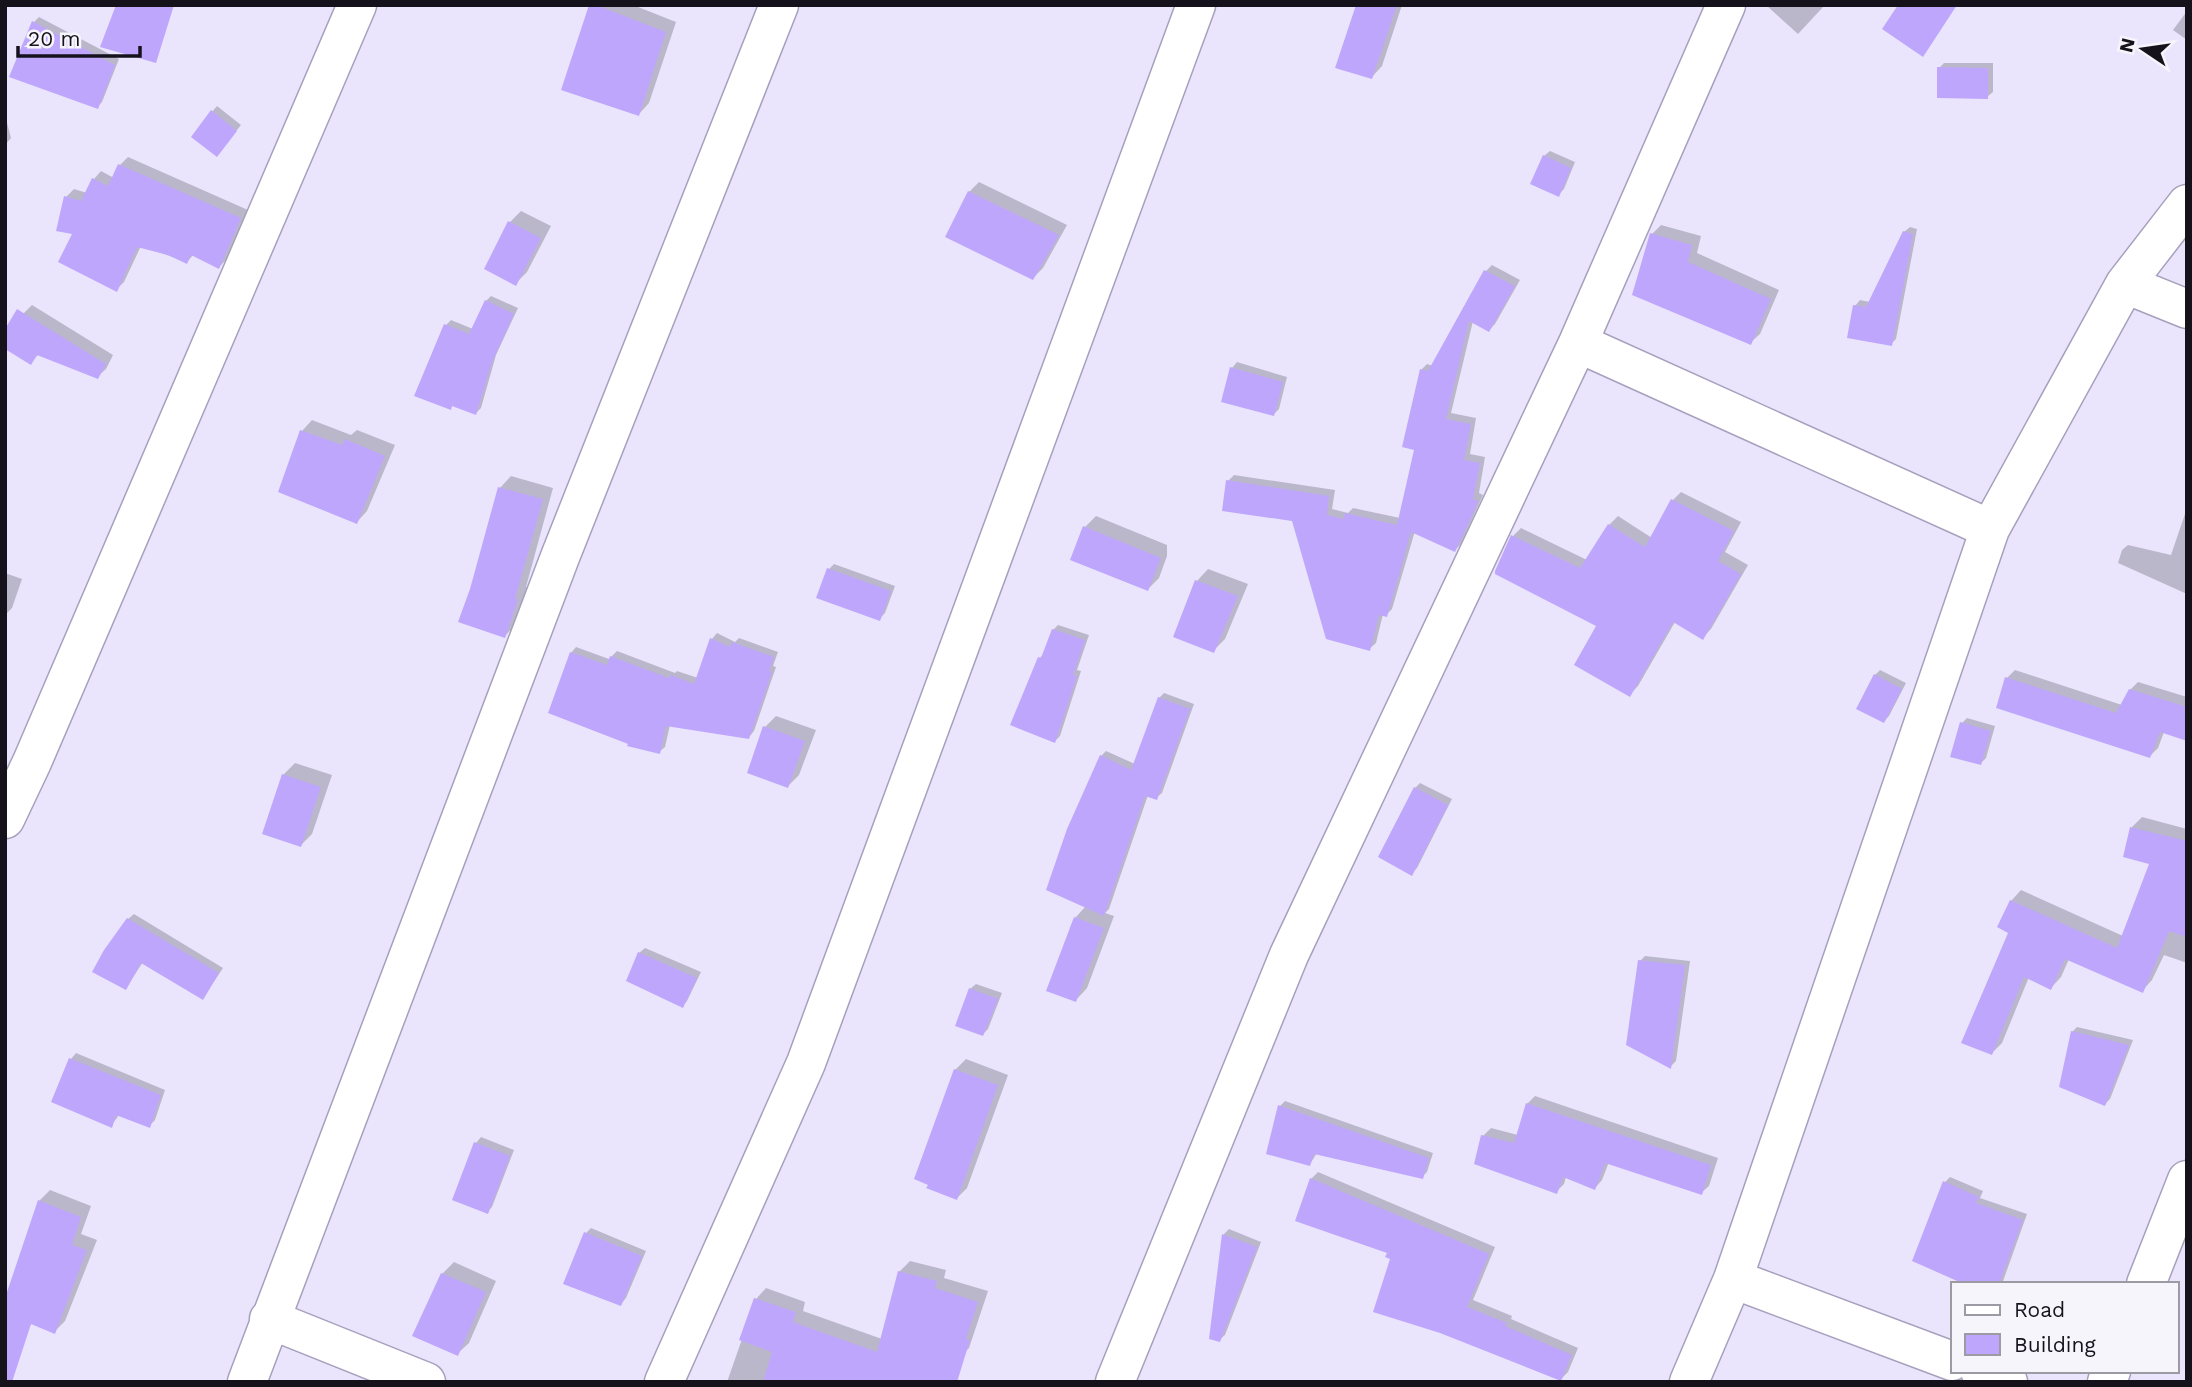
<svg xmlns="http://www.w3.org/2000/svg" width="2192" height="1387" font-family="'Work Sans',sans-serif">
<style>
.shadow{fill:#0003}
.building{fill:#bea6fc}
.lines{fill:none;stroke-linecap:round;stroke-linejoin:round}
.street-casing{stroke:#a7a0bd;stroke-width:41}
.street{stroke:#fff;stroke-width:38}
</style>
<rect width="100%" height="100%" fill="#eae5fd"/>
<path class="shadow" d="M 591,5 L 633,5 L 676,22 L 649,103 L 639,114 Z
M 1358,5 L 1402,5 L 1382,66 L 1372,77 Z
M 1766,5 L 1823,5 L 1824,6 L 1798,34 Z
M 2187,11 L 2187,40 L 2173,30 Z
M 39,17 L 119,59 L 102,102 L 97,107 L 12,76 L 34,22 Z
M 1944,63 L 1993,63 L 1993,92 L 1987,97 L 1939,68 Z
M 217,106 L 241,125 L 222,149 L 212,112 Z
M 5,115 L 11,138 L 5,145 Z
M 1550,151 L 1575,162 L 1564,189 L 1559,194 L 1544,156 Z
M 128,157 L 248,210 L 227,259 L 219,267 L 194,254 L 187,262 L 141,246 L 124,282 L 116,290 L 75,233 L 66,197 L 74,189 L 87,193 L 94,179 L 101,171 L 114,178 L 120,165 Z
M 979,182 L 1067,225 L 1043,268 L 1033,278 L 948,236 L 969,192 Z
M 521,211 L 551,226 L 527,272 L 515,284 L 486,268 L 510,222 Z
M 1661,225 L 1701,236 L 1697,253 L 1779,290 L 1760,334 L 1750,343 L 1652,234 Z
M 1910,227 L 1917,229 L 1896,339 L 1891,344 L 1855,306 L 1860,300 L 1870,302 L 1904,232 Z
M 1492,265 L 1520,280 L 1495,324 L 1489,330 L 1473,321 L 1451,413 L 1476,418 L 1470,454 L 1485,457 L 1479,493 L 1483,495 L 1461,544 L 1455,550 L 1415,531 L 1392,609 L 1386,615 L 1383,614 L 1376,643 L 1369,649 L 1294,519 L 1228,481 L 1234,475 L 1335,490 L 1332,509 L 1348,513 L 1353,508 L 1400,518 L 1416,448 L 1421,370 L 1427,364 L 1433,366 L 1486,271 Z
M 491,296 L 518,308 L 496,355 L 481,408 L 476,413 L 453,404 L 446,325 L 451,320 L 473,329 L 486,301 Z
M 32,305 L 113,355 L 106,369 L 97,377 L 39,354 L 31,362 L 9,349 L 24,313 Z
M 1237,362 L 1287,377 L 1279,409 L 1274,414 L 1232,368 Z
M 312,420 L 351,435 L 357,430 L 395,445 L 367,511 L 357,522 L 280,491 L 302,431 Z
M 511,476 L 553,488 L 526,587 L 528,588 L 516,624 L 505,636 L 472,589 L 500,488 Z
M 1681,492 L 1741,522 L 1725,552 L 1748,565 L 1711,629 L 1702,638 L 1675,622 L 1638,686 L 1629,695 L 1599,625 L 1513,536 L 1521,528 L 1587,560 L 1609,525 L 1618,516 L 1652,538 L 1673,500 Z
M 2187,508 L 2187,594 L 2118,563 L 2122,550 L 2128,545 L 2171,555 Z
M 1096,516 L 1167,545 L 1167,556 L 1159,578 L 1148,589 L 1085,527 Z
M 834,564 L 895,586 L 885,613 L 879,619 L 829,569 Z
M 1208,569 L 1248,584 L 1225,639 L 1213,651 L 1197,581 Z
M 5,573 L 22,579 L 12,608 L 7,613 Z
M 1058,625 L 1089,635 L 1077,670 L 1081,671 L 1060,736 L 1055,741 L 1040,658 L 1045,652 L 1053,630 Z
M 717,633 L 735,642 L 739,638 L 778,652 L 773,666 L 776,667 L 754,731 L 749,737 L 670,725 L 665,747 L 659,752 L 571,653 L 576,647 L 609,659 L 617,651 L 675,673 L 677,671 L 698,678 L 712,639 Z
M 1880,670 L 1906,683 L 1889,716 L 1884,721 L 1875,675 Z
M 2015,670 L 2122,705 L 2130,690 L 2138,682 L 2187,697 L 2187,739 L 2164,732 L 2158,748 L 2150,756 L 2007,678 Z
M 1164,693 L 1194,704 L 1162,793 L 1156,798 L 1148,795 L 1109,909 L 1105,913 L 1114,916 L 1087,988 L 1076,1000 L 1075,918 L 1086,906 L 1101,756 L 1106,751 L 1135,764 L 1159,698 Z
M 776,716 L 816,730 L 799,775 L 788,786 L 765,727 Z
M 1967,718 L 1995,726 L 1986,758 L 1981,763 L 1962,723 Z
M 295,763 L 332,775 L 312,834 L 301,845 L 264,833 L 284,774 Z
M 1420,783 L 1452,799 L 1417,868 L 1412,873 L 1415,788 Z
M 2142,817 L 2187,829 L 2187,963 L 2164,955 L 2152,980 L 2142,991 L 2069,959 L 2061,977 L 2051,988 L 2029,977 L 2002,1043 L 1992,1053 L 2011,932 L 1999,927 L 2011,901 L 2021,890 L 2123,936 L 2151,863 L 2125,856 L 2132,827 Z
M 134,914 L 223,968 L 203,998 L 143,962 L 126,988 L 128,919 Z
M 645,948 L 701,972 L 687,1001 L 682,1006 L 639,953 Z
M 1645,956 L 1690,961 L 1676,1061 L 1671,1066 L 1640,961 Z
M 976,984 L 1002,993 L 988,1029 L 983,1034 L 970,989 Z
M 2077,1027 L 2133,1040 L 2110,1099 L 2105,1104 L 2072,1032 Z
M 76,1053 L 165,1090 L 155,1120 L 150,1125 L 119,1115 L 111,1126 L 71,1059 Z
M 966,1059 L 1008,1075 L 967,1188 L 957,1198 L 930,1184 L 955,1070 Z
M 1535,1096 L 1718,1158 L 1709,1186 L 1701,1193 L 1609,1162 L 1602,1180 L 1595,1188 L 1566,1177 L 1564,1184 L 1556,1192 L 1483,1136 L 1491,1128 L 1518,1135 L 1527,1104 Z
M 1285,1101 L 1433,1153 L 1427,1172 L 1422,1177 L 1317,1153 L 1310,1164 L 1280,1106 Z
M 481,1137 L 514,1150 L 492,1207 L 487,1212 L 454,1199 L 476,1143 Z
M 1318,1172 L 1495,1247 L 1473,1300 L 1512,1316 L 1511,1319 L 1578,1348 L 1568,1372 L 1561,1379 L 1392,1258 L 1311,1179 Z
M 1950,1177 L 1983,1191 L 1980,1198 L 2027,1214 L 2002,1284 L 1978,1284 L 1945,1182 Z
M 50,1190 L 91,1206 L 81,1234 L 97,1240 L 65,1321 L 54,1332 L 33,1323 L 29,1326 L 39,1201 Z
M 591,1228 L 646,1251 L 626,1298 L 621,1304 L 586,1233 Z
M 1229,1229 L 1261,1242 L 1225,1335 L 1219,1340 L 1211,1338 L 1224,1234 Z
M 910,1261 L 946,1270 L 944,1278 L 988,1291 L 969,1348 L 961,1356 L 951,1382 L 727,1382 L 756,1299 L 766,1288 L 805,1302 L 803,1311 L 882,1339 L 899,1272 Z
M 454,1262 L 496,1281 L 469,1343 L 457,1354 L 415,1335 L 442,1274 Z"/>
<path class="building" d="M 116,5 L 174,5 L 156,63 L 100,47 Z
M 589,5 L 596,5 L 666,32 L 639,116 L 561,90 Z
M 1356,5 L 1397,5 L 1372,79 L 1335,68 Z
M 1898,5 L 1957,5 L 1923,57 L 1882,29 Z
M 32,21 L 115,65 L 98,109 L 9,77 Z
M 1937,67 L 1988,68 L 1988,99 L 1937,98 Z
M 211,110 L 237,131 L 217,157 L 191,137 Z
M 1543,155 L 1571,168 L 1559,197 L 1530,184 Z
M 118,164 L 241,218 L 219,269 L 191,255 L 187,264 L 168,255 L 137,247 L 117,292 L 58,262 L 72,234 L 56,231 L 64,196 L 81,201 L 92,178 L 108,186 Z
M 968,191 L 1059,235 L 1033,280 L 945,237 Z
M 508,221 L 541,238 L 516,286 L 484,269 Z
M 1903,231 L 1913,234 L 1892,346 L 1847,338 L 1853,305 L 1866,307 Z
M 1650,233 L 1692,245 L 1688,262 L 1771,299 L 1751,345 L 1632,295 Z
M 1484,270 L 1515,286 L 1489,332 L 1469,321 L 1446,419 L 1471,424 L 1464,460 L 1480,463 L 1473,499 L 1478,501 L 1472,516 L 1455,552 L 1411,532 L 1387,617 L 1379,615 L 1370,651 L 1326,639 L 1292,521 L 1222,511 L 1226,480 L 1329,496 L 1327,515 L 1344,519 L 1345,513 L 1397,525 L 1414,450 L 1402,447 L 1420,369 L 1428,371 Z
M 485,300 L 514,314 L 492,362 L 476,415 L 452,406 L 451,410 L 414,396 L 444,324 L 469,334 Z
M 17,309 L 106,364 L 98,379 L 37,355 L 31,365 L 5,349 L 5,329 Z
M 1230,367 L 1283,382 L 1274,416 L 1221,402 Z
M 300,430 L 342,445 L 345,439 L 385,456 L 357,524 L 278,492 Z
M 498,487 L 543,499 L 515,599 L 518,599 L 505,638 L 458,622 L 470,589 Z
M 1671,499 L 1734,531 L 1718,561 L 1741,574 L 1703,640 L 1673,622 L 1630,697 L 1574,665 L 1596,626 L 1495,574 L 1495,571 L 1511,535 L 1580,568 L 1608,524 L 1645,547 Z
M 1083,526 L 1161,558 L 1148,591 L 1070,560 Z
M 827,568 L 891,591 L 880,621 L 816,598 Z
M 1195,580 L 1238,596 L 1214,653 L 1173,637 Z
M 1052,629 L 1085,640 L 1073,675 L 1077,676 L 1055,743 L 1010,725 L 1038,657 L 1041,658 Z
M 710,638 L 730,647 L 732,642 L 774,657 L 769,671 L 772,672 L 749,739 L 666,726 L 660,754 L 627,746 L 628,744 L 548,713 L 570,652 L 607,665 L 610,656 L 669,678 L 671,675 L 694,684 Z
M 1874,674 L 1902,689 L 1884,723 L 1856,709 Z
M 2005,677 L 2116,713 L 2129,689 L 2187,707 L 2187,741 L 2160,732 L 2150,758 L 1996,708 Z
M 1158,697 L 1190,709 L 1157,800 L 1145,796 L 1104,916 L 1046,890 L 1067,829 L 1100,755 L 1131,770 Z
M 1960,722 L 1991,731 L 1981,765 L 1950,757 Z
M 763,726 L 805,741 L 788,788 L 747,773 Z
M 282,774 L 321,787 L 301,847 L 262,834 Z
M 1414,787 L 1448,805 L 1412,876 L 1378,857 Z
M 2130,827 L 2187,841 L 2187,937 L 2169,931 L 2143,993 L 2065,959 L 2051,990 L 2024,977 L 1992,1055 L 1961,1043 L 2008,933 L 1997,927 L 2010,900 L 2117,948 L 2149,864 L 2123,857 Z
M 1074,917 L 1104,928 L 1076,1002 L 1046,991 Z
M 127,918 L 219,973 L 203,1000 L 141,963 L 126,990 L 92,972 L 104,950 Z
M 638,952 L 697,978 L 683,1008 L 626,981 Z
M 1638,960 L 1685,965 L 1671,1069 L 1626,1045 Z
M 969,988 L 998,999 L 983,1036 L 955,1026 Z
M 2071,1031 L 2129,1045 L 2105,1106 L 2059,1087 Z
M 69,1058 L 161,1095 L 150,1128 L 116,1115 L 112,1128 L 51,1102 Z
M 954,1069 L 998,1085 L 957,1200 L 926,1188 L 928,1185 L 914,1179 Z
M 1526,1103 L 1711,1165 L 1702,1195 L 1605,1163 L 1595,1190 L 1563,1177 L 1557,1194 L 1474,1164 L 1481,1135 L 1514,1143 Z
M 1278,1105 L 1429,1158 L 1423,1179 L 1314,1154 L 1310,1166 L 1266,1154 Z
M 474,1142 L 510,1156 L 488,1214 L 452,1200 Z
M 1310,1178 L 1489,1254 L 1467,1307 L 1507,1323 L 1505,1326 L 1572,1355 L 1561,1381 L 1440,1333 L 1373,1312 L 1390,1259 L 1385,1257 L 1387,1253 L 1295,1221 Z
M 1943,1181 L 1979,1197 L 1976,1203 L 2023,1220 L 1999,1284 L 1964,1284 L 1912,1261 Z
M 38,1200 L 81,1217 L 72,1245 L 87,1250 L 55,1334 L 31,1324 L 12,1382 L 5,1382 L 5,1298 Z
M 584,1232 L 642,1256 L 621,1306 L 563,1284 Z
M 1222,1234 L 1257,1247 L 1220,1342 L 1209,1339 Z
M 898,1271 L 937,1281 L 935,1288 L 978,1302 L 966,1339 L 970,1340 L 957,1382 L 763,1382 L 772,1352 L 739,1340 L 754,1298 L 796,1312 L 793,1322 L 877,1352 Z
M 441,1273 L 486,1292 L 458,1356 L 412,1336 Z"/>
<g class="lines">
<g class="street-casing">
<path id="street" d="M 2125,284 L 2187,309
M 1578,343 L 1990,529
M 5,819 L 32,762 L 357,5
M 1733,1279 L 1952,1361
M 2146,1284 L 2187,1180
M 269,1319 L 426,1382
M 1980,1371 L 2008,1382
M 247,1382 L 560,557 L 779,5
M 664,1382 L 806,1063 L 1196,5
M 1115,1382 L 1289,955 L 1578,343 L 1726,5
M 1689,1382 L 1733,1279 L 1990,529 L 2125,284 L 2187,204
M 2107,1382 L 2111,1371"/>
</g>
<use href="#street" class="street"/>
</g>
<rect width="2192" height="1387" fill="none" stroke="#15121c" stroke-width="14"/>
<rect x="1951" y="1282" width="228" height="91" fill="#f6f5fb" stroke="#9c9aa2" stroke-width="2"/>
<rect x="1965" y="1305" width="35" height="10" fill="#ffffff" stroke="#9c9aa2" stroke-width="2"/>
<text x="2014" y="1317" font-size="21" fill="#15121c">Road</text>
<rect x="1965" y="1334" width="35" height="21" fill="#bea6fc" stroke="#9c9aa2" stroke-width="2"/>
<text x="2014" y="1352" font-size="21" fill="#15121c">Building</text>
<g transform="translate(2143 49) rotate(283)" stroke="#f6f5fb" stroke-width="5" paint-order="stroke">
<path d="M0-5L12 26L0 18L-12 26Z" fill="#15121c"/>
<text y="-10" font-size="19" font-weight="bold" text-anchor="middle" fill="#15121c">N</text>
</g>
<path d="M18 46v10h122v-10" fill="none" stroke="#15121c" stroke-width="3.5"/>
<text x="28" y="46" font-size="21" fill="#15121c" stroke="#f6f5fb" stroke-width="5" paint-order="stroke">20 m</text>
</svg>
